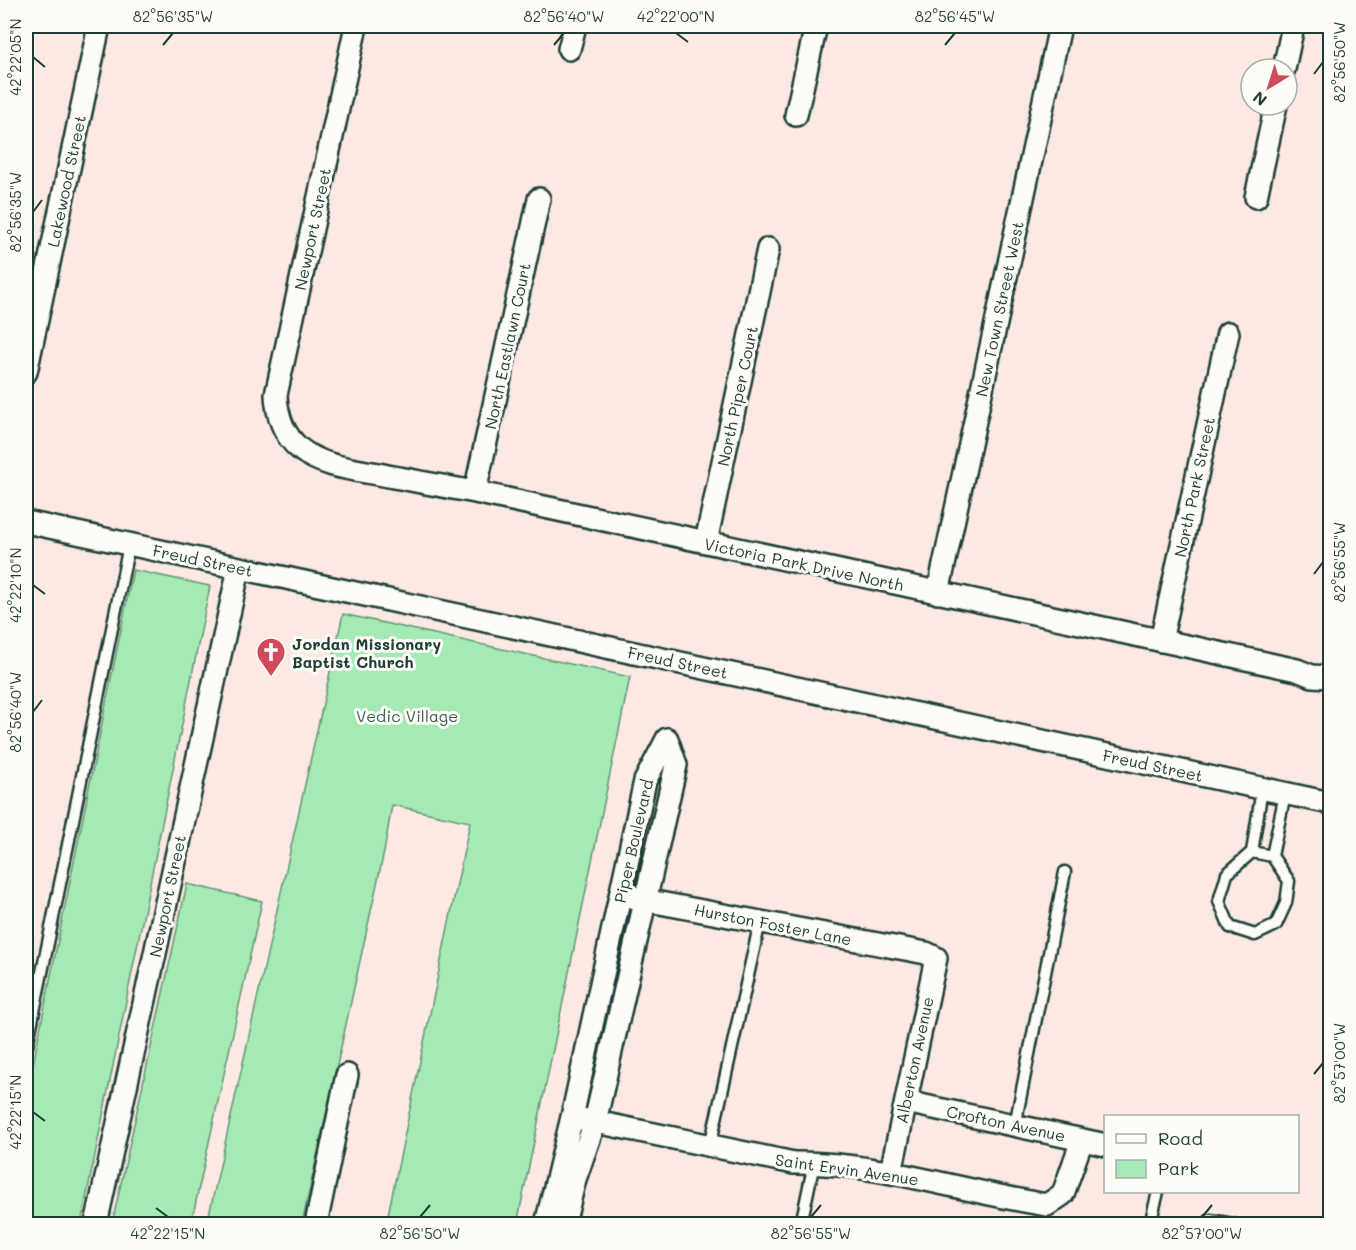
<svg xmlns="http://www.w3.org/2000/svg" width="1356" height="1250" font-family="Mali,sans-serif">
<style>
.green{fill:#a5eab5;stroke:#629474;stroke-width:1.5}
.lines{fill:none;stroke-linecap:round;stroke-linejoin:round}
.lane-casing{stroke:#1f3d34;stroke-width:15}
.street-casing{stroke:#1f3d34;stroke-width:26}
.lane{stroke:#fdfcf7;stroke-width:10}
.street{stroke:#fdfcf7;stroke-width:21}
.ticks{fill:none;stroke:#1f3d34;stroke-width:2}
.labels{text-anchor:middle;dominant-baseline:central;stroke-width:6;stroke-linejoin:round;paint-order:stroke}
.street-label{font-size:16px;fill:#1f3d34;stroke:#fdfcf7}
.poi-label{font-size:16px;font-weight:bold;fill:#1f3d34;stroke:#fdfcf7;text-anchor:start}
.park-label{font-size:16px;fill:#3a604e;stroke:#fdfcf7}
.neatline{fill:none;stroke:#1f3d34;stroke-width:2}
.ticks-label{font-size:15px;text-anchor:middle;fill:#1f3d34}
</style>
<rect width="100%" height="100%" fill="#fce9e4"/>
<filter id="ink" filterUnits="userSpaceOnUse"><feTurbulence type="fractalNoise" baseFrequency=".0167" numOctaves="2"/><feDisplacementMap in="SourceGraphic" scale="12" xChannelSelector="R" yChannelSelector="G"/><feConvolveMatrix kernelMatrix="1 2 1 2 8 2 1 2 1" color-interpolation-filters="sRGB"/></filter>
<g filter="url(#ink)">
<path class="green" d="M 133,570 L 210,586 L 81,1224 L 26,1224 L 26,1099 Z
M 343,614 L 630,677 L 517,1224 L 386,1224 L 470,822 L 392,805 L 384,852 L 302,1224 L 207,1224 Z
M 187,884 L 262,901 L 191,1224 L 112,1224 Z"/>
<g class="lines">
<g class="lane-casing">
<path id="lane" d="M 1252,852 L 1272,856 L 1289,881 L 1286,903 L 1276,925 L 1255,935 L 1230,927 L 1219,901 L 1227,874 L 1252,852 L 1262,789
M 1272,856 L 1285,794
M 26,1051 L 129,545
M 1015,1125 L 1065,872
M 710,1146 L 760,922
M 801,1224 L 814,1163
M 1150,1224 L 1158,1192
M 1206,1224 L 1210,1220 L 1233,1224"/>
</g>
<g class="street-casing">
<path id="street" d="M 356,26 L 276,395 C 277,415 284,436 300,449 C 323,468 360,470 388,476 C 417,481 446,487 475,492 L 1297,670 L 1312,676 L 1330,677
M 569,49 L 575,26
M 1284,69 L 1293,26
M 796,115 L 816,26
M 1256,197 L 1276,105
M 26,372 L 99,26
M 475,492 L 539,199
M 26,522 L 1330,803
M 706,542 L 768,249
M 938,593 L 1060,26
M 1161,641 L 1228,333
M 621,894 L 644,900 L 926,953 L 936,958 L 891,1172
M 906,1102 L 1106,1145
M 572,1117 L 794,1163 C 880,1162 962,1192 1047,1205 L 1063,1194 L 1082,1140
M 96,1224 L 239,568
M 316,1224 L 347,1075
M 546,1224 L 572,1117 L 645,781 L 667,739
M 564,1224 L 575,1179 L 595,1122 L 676,765 L 667,739"/>
</g>
<use href="#lane" class="lane"/>
<use href="#street" class="street"/>
</g>
</g>
<path class="ticks" d="M 676,33 L 688,42M 163,45 L 173,33M 554,45 L 564,33M 945,45 L 955,33M 33,57 L 45,67M 1314,74 L 1323,62M 33,212 L 42,200M 1314,574 L 1323,562M 33,585 L 45,594M 33,712 L 42,700M 1314,1074 L 1323,1063M 33,1112 L 45,1121M 156,1208 L 168,1217M 420,1217 L 430,1205M 811,1217 L 821,1205M 1202,1217 L 1212,1205"/>
<defs>
<g id="church-pin" transform="scale(1.5)"><path d="M0 17L-7.5 6A9.5 9.5 0 1 1 7.5 6Z" fill="#d1495b" stroke="#fdfcf7"/><path d="M-1.2-6h2.4v3.5h3.3v2.4h-3.3V6h-2.4V-.1h-3.3v-2.4h3.3Z" fill="#fff"/></g>
</defs>
<g fill-rule="evenodd">
<use href="#church-pin" x="271" y="652"/>
</g>
<g class="labels">
<g class="street-label">
<text transform="translate(66 181) rotate(-78)">Lakewood Street</text>
<text transform="translate(312 229) rotate(-78)">Newport Street</text>
<text transform="translate(999 309) rotate(-78)">New Town Street West</text>
<text transform="translate(507 346) rotate(-78)">North Eastlawn Court</text>
<text transform="translate(737 396) rotate(-78)">North Piper Court</text>
<text transform="translate(1194 487) rotate(-78)">North Park Street</text>
<text transform="translate(203 560) rotate(12)">Freud Street</text>
<text transform="translate(804 564) rotate(12)">Victoria Park Drive North</text>
<text transform="translate(678 662) rotate(12)">Freud Street</text>
<text transform="translate(1153 765) rotate(12)">Freud Street</text>
<text transform="translate(633 841) rotate(-77)">Piper Boulevard</text>
<text transform="translate(167 896) rotate(-78)">Newport Street</text>
<text transform="translate(773 924) rotate(11)">Hurston Foster Lane</text>
<text transform="translate(914 1060) rotate(-78)">Alberton Avenue</text>
<text transform="translate(1006 1123) rotate(12)">Crofton Avenue</text>
<text transform="translate(847 1169) rotate(8)">Saint Ervin Avenue</text>
</g>
<g class="poi-label">
<text x="292" y="643">Jordan Missionary<tspan x="292" dy="18">Baptist Church</tspan></text>
</g>
<g class="park-label">
<text x="407" y="715">Vedic Village</text>
</g>
</g>
<rect width="1356" height="1250" fill="none" stroke="#fdfcf7" stroke-width="66"/>
<rect x="1104" y="1115" width="195" height="78" fill="#fdfcf7" stroke="#a4b0a9" stroke-width="1.5"/>
<rect x="1116" y="1134" width="30" height="9" fill="#fdfcf7" stroke="#a4b0a9" stroke-width="1.5"/>
<text x="1158" y="1145" font-size="18" fill="#1f3d34">Road</text>
<rect x="1116" y="1160" width="30" height="18" fill="#a5eab5" stroke="#a4b0a9" stroke-width="1.5"/>
<text x="1158" y="1175" font-size="18" fill="#1f3d34">Park</text>
<g transform="translate(1269 87) rotate(218)"><circle r="28" fill="#fdfcf7" stroke="#a4b0a9" stroke-width="1.5"/>
<path d="M0-4.5L10 22L0 15L-10 22Z" fill="#d1495b"/>
<text y="-9" font-size="16" font-weight="bold" text-anchor="middle" fill="#1f3d34">N</text>
</g>
<rect x="33" y="33" width="1290" height="1184" class="neatline"/>
<g class="ticks-label">
<text x="173" y="22">82°56'35"W</text>
<text x="564" y="22">82°56'40"W</text>
<text x="676" y="22">42°22'00"N</text>
<text x="955" y="22">82°56'45"W</text>
<text transform="translate(16 57) rotate(-90)" y="5">42°22'05"N</text>
<text transform="translate(1340 62) rotate(-90)" y="5">82°56'50"W</text>
<text transform="translate(16 212) rotate(-90)" y="5">82°56'35"W</text>
<text transform="translate(1340 562) rotate(-90)" y="5">82°56'55"W</text>
<text transform="translate(16 585) rotate(-90)" y="5">42°22'10"N</text>
<text transform="translate(16 712) rotate(-90)" y="5">82°56'40"W</text>
<text transform="translate(1340 1063) rotate(-90)" y="5">82°57'00"W</text>
<text transform="translate(16 1112) rotate(-90)" y="5">42°22'15"N</text>
<text x="168" y="1239">42°22'15"N</text>
<text x="420" y="1239">82°56'50"W</text>
<text x="811" y="1239">82°56'55"W</text>
<text x="1202" y="1239">82°57'00"W</text>
</g>
</svg>
